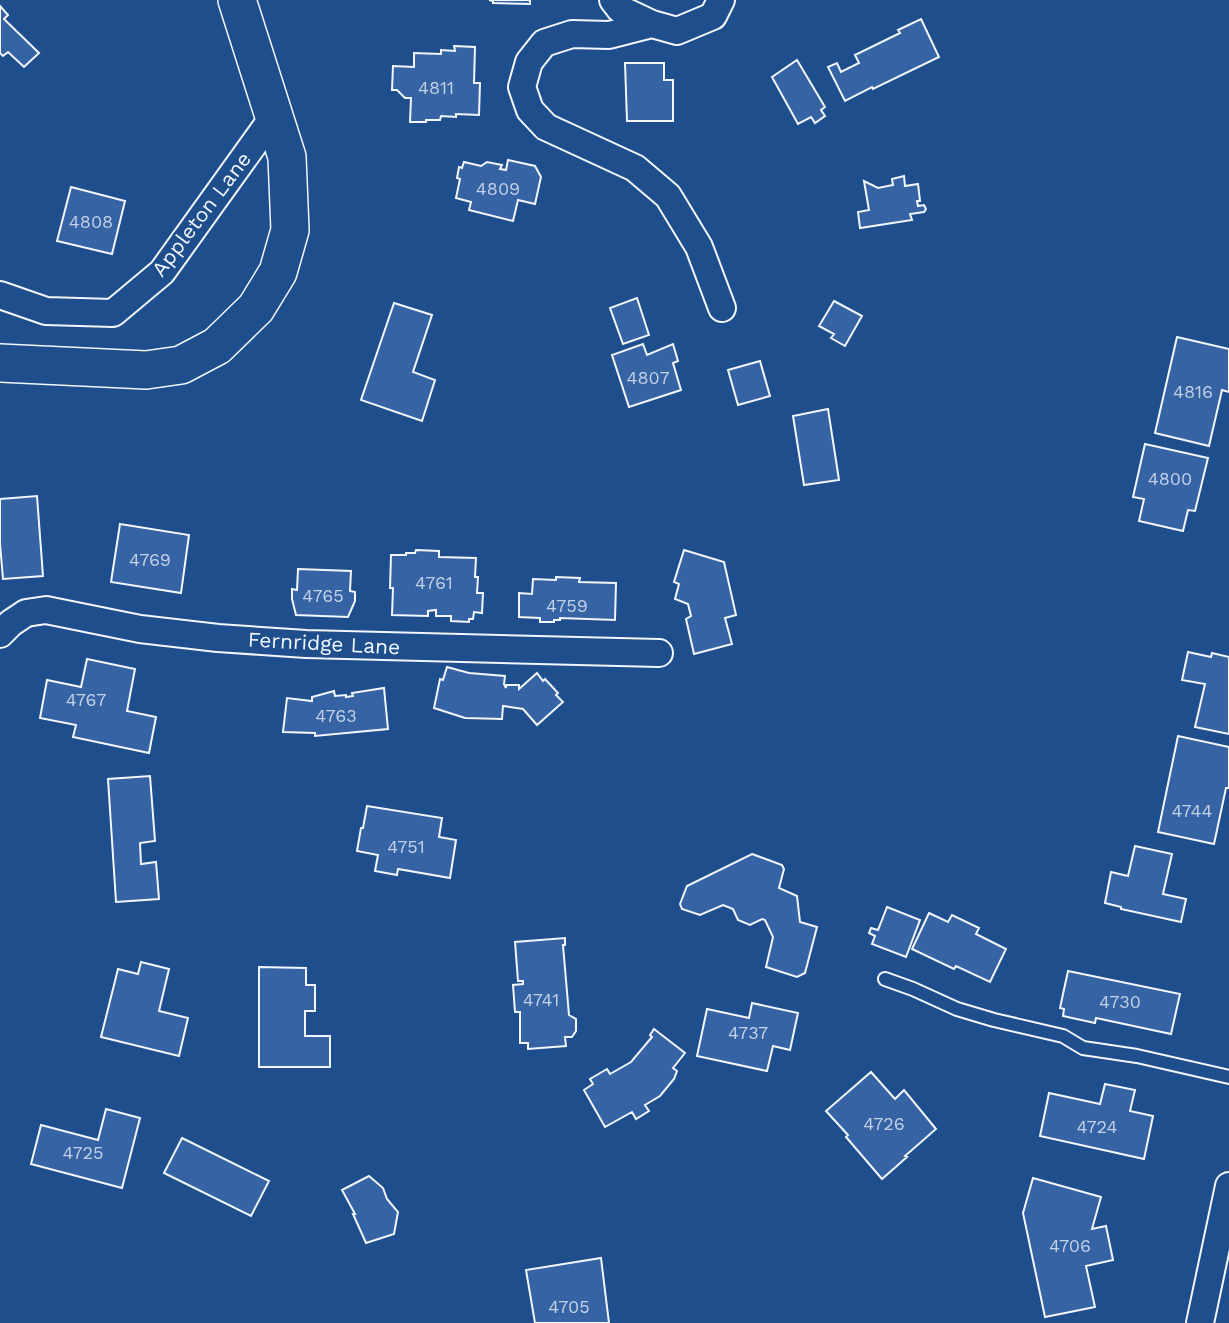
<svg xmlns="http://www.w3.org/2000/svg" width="1229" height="1323" font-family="'Work Sans',sans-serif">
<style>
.building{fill:#3563a3;stroke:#f2f6ff;stroke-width:2}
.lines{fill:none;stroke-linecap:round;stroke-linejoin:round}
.lane-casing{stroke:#f2f6ff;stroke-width:16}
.street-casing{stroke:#f2f6ff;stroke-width:30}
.secondary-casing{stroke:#f2f6ff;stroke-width:40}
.lane{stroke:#1f4e8c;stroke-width:12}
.street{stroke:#1f4e8c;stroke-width:26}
.secondary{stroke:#1f4e8c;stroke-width:37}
.labels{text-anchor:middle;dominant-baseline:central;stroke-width:5;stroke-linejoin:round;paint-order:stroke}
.number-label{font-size:18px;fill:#c3d1e8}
.street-label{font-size:21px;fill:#f2f6ff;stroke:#1f4e8c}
</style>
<rect width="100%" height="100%" fill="#1f4e8c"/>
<path class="building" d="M 489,0 L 530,0 L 530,4 L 493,3 L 493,1 Z
M 0,6 L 8,15 L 4,19 L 39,53 L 24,67 L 8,52 L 3,56 L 0,53 Z
M 921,19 L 939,57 L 873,89 L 872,87 L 845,101 L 828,67 L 837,63 L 841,72 L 859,63 L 855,55 L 900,33 L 898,30 Z
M 454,46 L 475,47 L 474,83 L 480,83 L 479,115 L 456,114 L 456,117 L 441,116 L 440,120 L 426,120 L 426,122 L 410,122 L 411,98 L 405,98 L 397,90 L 392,90 L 393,66 L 414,67 L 414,53 L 441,54 L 441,50 L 455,51 Z
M 797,60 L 825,107 L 821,110 L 825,116 L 815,123 L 811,117 L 798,124 L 772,77 Z
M 625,63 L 664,63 L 664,80 L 673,80 L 673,121 L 627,121 Z
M 508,160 L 535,166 L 541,177 L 535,204 L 518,200 L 513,221 L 469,210 L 471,202 L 456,198 L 460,179 L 457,178 L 459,167 L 462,168 L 464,162 L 481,166 L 487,162 L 502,165 L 500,169 L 506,170 Z
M 904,176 L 905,186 L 918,184 L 920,201 L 917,201 L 918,206 L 924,205 L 926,209 L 924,212 L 910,214 L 912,220 L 860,228 L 858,212 L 869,210 L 864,181 L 878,188 L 893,185 L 892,179 Z
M 71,187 L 125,201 L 112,254 L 57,241 Z
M 637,298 L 649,335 L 623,344 L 610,308 Z
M 834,301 L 862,316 L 845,346 L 831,338 L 834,334 L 819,326 Z
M 394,303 L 432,315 L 413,372 L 435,380 L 422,421 L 361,400 Z
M 1177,337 L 1229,349 L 1229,392 L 1222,390 L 1209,446 L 1155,433 Z
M 643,344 L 647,355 L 673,344 L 678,361 L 673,363 L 681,390 L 629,407 L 612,355 Z
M 760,361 L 770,396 L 738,405 L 728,370 Z
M 828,409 L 839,480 L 804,485 L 793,416 Z
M 1145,444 L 1208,458 L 1195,511 L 1188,510 L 1183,531 L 1139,521 L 1144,499 L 1133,497 Z
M 37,496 L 43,576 L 3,579 L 0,544 L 0,499 Z
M 120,524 L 189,535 L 181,593 L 111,582 Z
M 416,550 L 439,551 L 439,557 L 476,558 L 475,577 L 478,577 L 477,593 L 483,593 L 482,613 L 474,612 L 473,619 L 469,619 L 469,622 L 451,621 L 451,616 L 436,616 L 436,610 L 428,611 L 428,616 L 392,615 L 393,588 L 390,588 L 391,555 L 406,555 L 406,553 L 415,553 Z
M 684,550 L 724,562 L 736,615 L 725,618 L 732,644 L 694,654 L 686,619 L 691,616 L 688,604 L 675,599 L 679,584 L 674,582 Z
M 298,569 L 351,571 L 350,591 L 355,592 L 355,601 L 348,617 L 296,615 L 292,599 L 292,589 L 297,590 Z
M 556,577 L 580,578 L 579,582 L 616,583 L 615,620 L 560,618 L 560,620 L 554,620 L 554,622 L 540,622 L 540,618 L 519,617 L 519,593 L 532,594 L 533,579 L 556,580 Z
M 1188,652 L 1211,657 L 1212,653 L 1229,657 L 1229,734 L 1195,727 L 1205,684 L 1182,680 Z
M 87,659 L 135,669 L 127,711 L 156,717 L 149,753 L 73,737 L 76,725 L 40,718 L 47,680 L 81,687 Z
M 447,667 L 469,673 L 505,676 L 504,684 L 506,688 L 506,685 L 519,685 L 519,689 L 537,673 L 543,681 L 545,679 L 558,693 L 556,695 L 563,702 L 537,725 L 523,709 L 503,706 L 502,719 L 465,718 L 434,708 L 440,679 L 443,680 Z
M 384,688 L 388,729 L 315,736 L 315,733 L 283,732 L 287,698 L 312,701 L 312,697 L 334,691 L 335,696 L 346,695 L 346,697 L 353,696 L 352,693 Z
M 1178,736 L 1229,747 L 1229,788 L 1226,788 L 1214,844 L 1158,832 Z
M 150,776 L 155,841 L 140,843 L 141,864 L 156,862 L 159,899 L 116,902 L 108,779 Z
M 367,806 L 442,818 L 439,837 L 456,840 L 450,878 L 398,869 L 397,875 L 375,871 L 378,855 L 357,851 L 361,828 L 363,828 Z
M 1135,846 L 1172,854 L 1163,894 L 1186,899 L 1181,922 L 1121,909 L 1121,907 L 1105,903 L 1111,872 L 1128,876 Z
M 752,854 L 782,865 L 784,869 L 779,888 L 797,896 L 800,922 L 817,927 L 805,973 L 797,977 L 766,967 L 773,937 L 765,920 L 762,919 L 750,925 L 738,920 L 733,909 L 723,905 L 700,915 L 682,909 L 680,904 L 687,886 Z
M 887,907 L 920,920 L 906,957 L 872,944 L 875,936 L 869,933 L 871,928 L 878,930 Z
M 929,913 L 948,922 L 952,915 L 979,928 L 976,934 L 1006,949 L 990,982 L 956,966 L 954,969 L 912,949 Z
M 565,938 L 565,945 L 563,945 L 569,1015 L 576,1019 L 576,1031 L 572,1037 L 565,1037 L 566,1046 L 528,1049 L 528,1043 L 520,1043 L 520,1012 L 515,1012 L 513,985 L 523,984 L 523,981 L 518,981 L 515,942 Z
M 141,962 L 169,969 L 159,1011 L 188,1018 L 179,1056 L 101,1037 L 118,969 L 138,974 Z
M 259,967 L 306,968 L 306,985 L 315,985 L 315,1011 L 305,1011 L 305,1036 L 330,1036 L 330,1067 L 259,1067 Z
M 1068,971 L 1180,994 L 1171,1034 L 1096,1018 L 1095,1023 L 1063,1016 L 1064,1009 L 1060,1008 Z
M 752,1003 L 798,1013 L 790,1050 L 773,1046 L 767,1071 L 697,1056 L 707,1009 L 749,1018 Z
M 654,1029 L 685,1053 L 673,1068 L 677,1071 L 674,1079 L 660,1096 L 645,1105 L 649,1111 L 636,1119 L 632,1112 L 605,1127 L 584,1090 L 593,1084 L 590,1079 L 607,1069 L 610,1074 L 631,1062 L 652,1037 L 650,1035 Z
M 871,1072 L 895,1099 L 904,1090 L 936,1129 L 905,1156 L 907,1157 L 882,1179 L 846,1137 L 848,1135 L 826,1111 Z
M 1105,1084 L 1135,1090 L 1130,1111 L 1153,1116 L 1144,1159 L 1040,1136 L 1049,1093 L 1100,1104 Z
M 106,1109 L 140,1118 L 122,1188 L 31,1164 L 41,1125 L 98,1140 Z
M 182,1138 L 269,1181 L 251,1216 L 164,1173 Z
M 369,1176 L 383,1188 L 387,1199 L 398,1212 L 394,1234 L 366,1243 L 353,1214 L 355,1214 L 342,1190 Z
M 1033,1178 L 1101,1197 L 1092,1229 L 1106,1226 L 1113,1260 L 1086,1266 L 1095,1307 L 1045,1317 L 1023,1213 Z
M 601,1258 L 609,1323 L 535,1323 L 526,1270 Z"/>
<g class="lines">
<g class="lane-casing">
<path id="lane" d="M 885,979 L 913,989 L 957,1009 L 994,1020 L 1063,1036 L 1083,1048 L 1137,1056 L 1229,1077"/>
</g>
<g class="street-casing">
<path id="street" d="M 613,0 L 620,9 L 652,24 L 677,31 L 713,16 L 721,0
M 652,24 L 609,35 L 572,34 L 544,43 L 529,62 L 522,87 L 530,110 L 546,127 L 635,168 L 668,196 L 699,247 L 722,308
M 0,295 L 46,311 L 113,313 L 162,272 L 274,116
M 0,634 L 11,623 L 26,613 L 46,610 L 140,629 L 218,638 L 306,644 L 659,653
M 1200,1323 L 1229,1186"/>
</g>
<g class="secondary-casing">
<path id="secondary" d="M 0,363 L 146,370 L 181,365 L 217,346 L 256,308 L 278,272 L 290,230 L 287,157 L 237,0"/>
</g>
<use href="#lane" class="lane"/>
<use href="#street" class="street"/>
<use href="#secondary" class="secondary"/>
</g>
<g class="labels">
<g class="number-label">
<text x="436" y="87">4811</text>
<text x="498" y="188">4809</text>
<text x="91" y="221">4808</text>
<text x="648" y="377">4807</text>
<text x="1193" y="391">4816</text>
<text x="1170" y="478">4800</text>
<text x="150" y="559">4769</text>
<text x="434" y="582">4761</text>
<text x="323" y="595">4765</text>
<text x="567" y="605">4759</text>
<text x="86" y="699">4767</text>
<text x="336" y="715">4763</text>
<text x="1192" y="810">4744</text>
<text x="406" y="846">4751</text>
<text x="541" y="999">4741</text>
<text x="1120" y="1001">4730</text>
<text x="748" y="1032">4737</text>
<text x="884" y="1123">4726</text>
<text x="1097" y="1126">4724</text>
<text x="83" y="1152">4725</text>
<text x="1070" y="1245">4706</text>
<text x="569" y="1306">4705</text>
</g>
<g class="street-label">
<text transform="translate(201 214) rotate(-53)">Appleton Lane</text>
<text transform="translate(324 643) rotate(3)">Fernridge Lane</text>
</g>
</g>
</svg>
